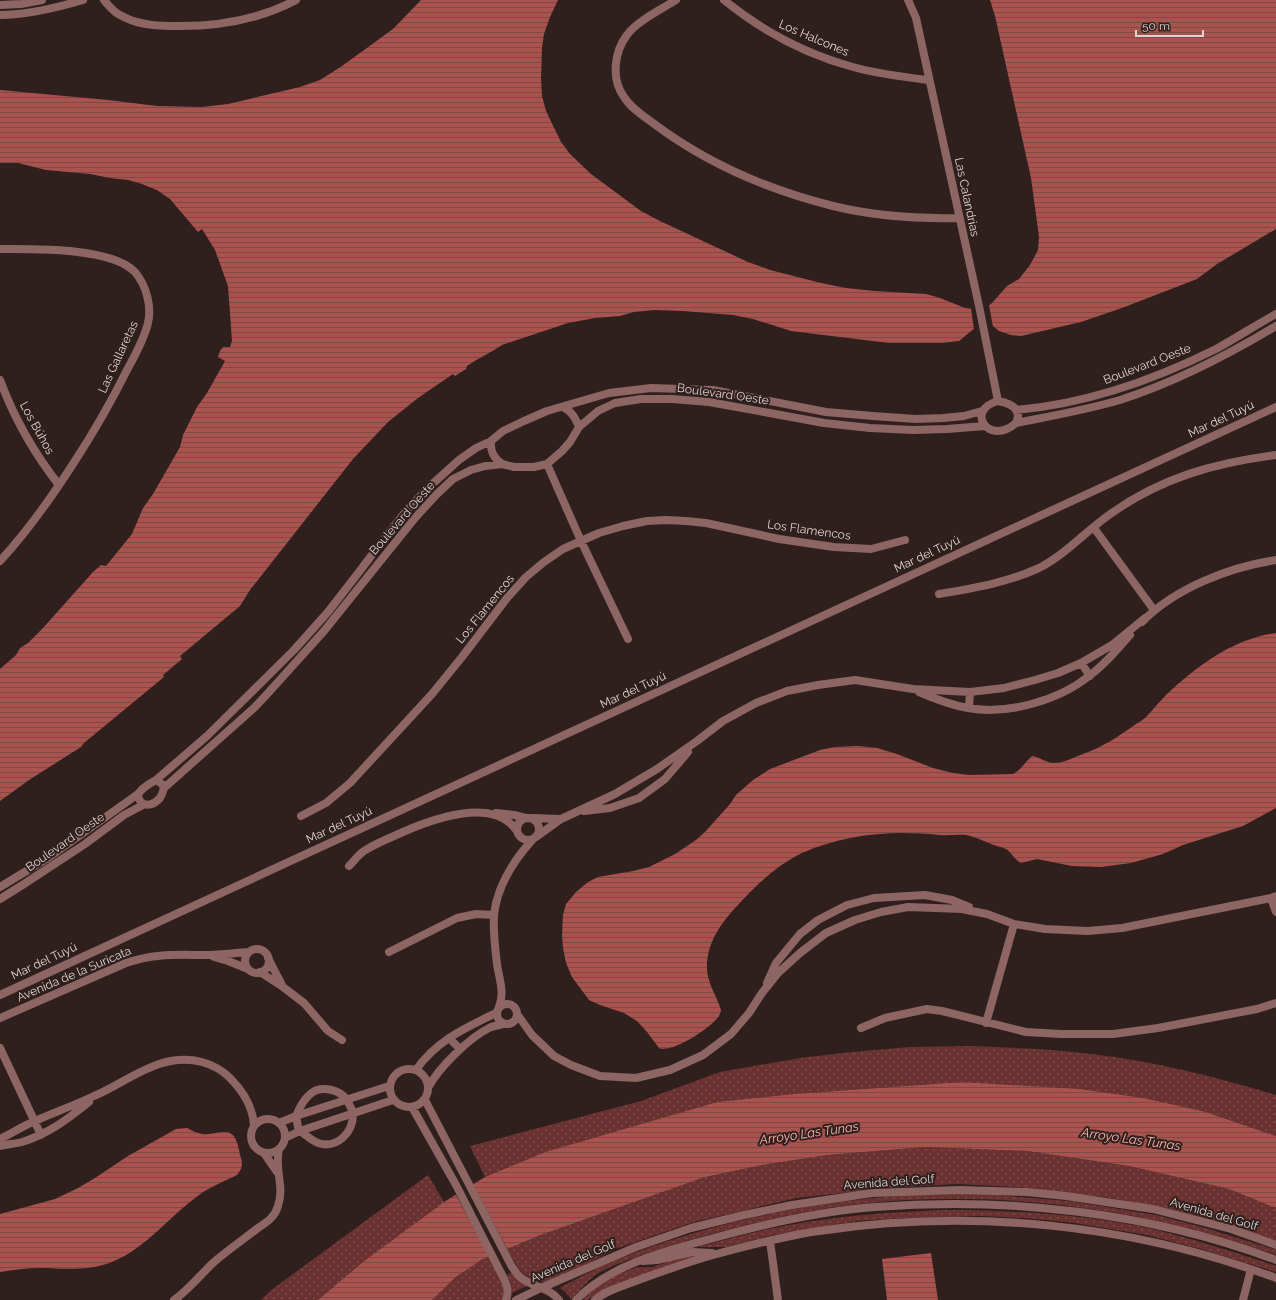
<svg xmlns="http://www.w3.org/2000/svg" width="1276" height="1300" font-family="Raleway,sans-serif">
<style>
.grass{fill:url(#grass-dots)}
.water{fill:url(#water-rules)}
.pier{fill:#2f201e}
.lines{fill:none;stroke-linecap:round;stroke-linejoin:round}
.minor{stroke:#8d6562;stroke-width:8}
.tertiary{stroke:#8d6562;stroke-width:8}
.labels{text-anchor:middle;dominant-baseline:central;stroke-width:4;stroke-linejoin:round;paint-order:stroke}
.street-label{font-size:12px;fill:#dfd4d3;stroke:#2f201e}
.water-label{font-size:13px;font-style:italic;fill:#ffb4ae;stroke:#2f201e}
</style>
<defs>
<pattern id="grass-dots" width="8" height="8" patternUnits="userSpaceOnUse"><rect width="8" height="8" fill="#69312f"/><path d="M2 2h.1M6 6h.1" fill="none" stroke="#7e4e4c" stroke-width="1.8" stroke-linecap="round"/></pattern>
<pattern id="water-rules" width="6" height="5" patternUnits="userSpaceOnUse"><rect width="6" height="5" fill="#aa524e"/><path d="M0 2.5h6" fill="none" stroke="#7c4a47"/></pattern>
</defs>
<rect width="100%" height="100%" fill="#2f201e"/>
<path class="grass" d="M 973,1046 C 1013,1048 1052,1049 1092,1054 C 1154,1061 1216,1077 1276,1095 L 1276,1136 L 1206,1112 L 961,1082 L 794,1094 L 717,1102 L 545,1152 L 485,1177 L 470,1146 L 641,1101 L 720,1072 L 800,1058 L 852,1052 L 910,1047 Z
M 925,1147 L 1027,1151 L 1129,1166 L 1229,1189 L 1276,1208 L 1276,1241 L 1172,1210 L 1111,1198 L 1019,1187 L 957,1184 L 887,1188 L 797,1198 L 738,1212 L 694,1222 L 615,1249 L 562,1277 L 544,1283 L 532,1279 L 524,1274 L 518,1268 L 507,1249 L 538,1236 L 705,1177 L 768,1164 L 828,1155 Z
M 428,1175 L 444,1202 L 364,1261 L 318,1300 L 261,1300 L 270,1291 Z
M 984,1194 L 1069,1201 L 1156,1215 L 1209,1229 L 1276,1250 L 1276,1255 C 1132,1203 967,1185 816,1210 C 785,1215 756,1223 726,1230 C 698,1237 672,1245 645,1254 C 629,1260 611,1265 597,1274 C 587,1281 579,1291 571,1299 L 565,1292 L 560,1288 C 563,1285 569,1283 573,1281 C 594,1269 611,1262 634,1253 C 723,1220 816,1201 911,1195 C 935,1194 960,1194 984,1194 Z
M 942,1210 C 1012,1210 1079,1214 1148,1228 C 1191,1238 1234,1252 1276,1266 L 1276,1272 L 1201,1249 L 1147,1235 L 1075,1223 L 1026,1218 L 982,1216 L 902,1218 L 857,1221 L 773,1235 L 725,1247 L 698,1247 C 722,1241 745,1234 769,1229 C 826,1217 884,1212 942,1210 Z
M 686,1255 L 700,1255 L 602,1291 L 592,1297 L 588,1300 L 583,1300 L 598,1285 L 615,1276 L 637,1267 L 653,1267 Z
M 488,1257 L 496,1269 L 505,1291 L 502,1300 L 432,1300 C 449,1284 466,1266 488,1257 Z
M 512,1272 L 527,1286 L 512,1293 L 511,1284 L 507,1275 Z"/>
<path class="water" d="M 421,0 L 558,0 L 550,17 L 544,34 L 542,47 L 541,79 L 542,96 L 546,111 L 561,142 L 570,154 L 591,174 L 618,194 L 641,211 L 660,221 L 748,262 L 770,270 L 821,283 L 846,288 L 874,291 L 926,294 L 940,298 L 965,308 L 974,309 L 987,307 L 992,303 L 1007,286 L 1019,279 L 1030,265 L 1038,250 L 1039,237 L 1031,178 L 995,16 L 990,0 L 1276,0 L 1276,229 L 1217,264 L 1197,279 L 1122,308 L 1081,322 L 1021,336 L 1011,335 L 999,331 L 993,326 L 989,325 L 976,327 L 959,341 L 942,343 L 889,343 L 791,331 L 753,319 L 733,315 L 683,311 L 654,310 L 634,312 L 620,316 L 595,318 L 568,323 L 502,345 C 491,353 478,358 467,366 L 466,369 L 455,376 L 453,374 L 418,398 L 388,422 L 353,459 L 250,590 L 240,606 L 180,656 L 182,659 L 163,675 L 164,677 L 84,743 L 81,747 L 29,780 L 0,801 L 0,669 L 16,655 L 20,648 L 28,643 L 43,628 L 93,572 L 101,565 L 106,566 L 132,534 L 143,508 L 153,494 L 180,447 L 183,435 L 197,407 L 207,393 L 225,361 L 218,357 L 220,351 L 223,347 L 230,347 L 232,341 L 228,286 L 215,250 L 202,229 L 198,232 L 170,199 L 157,190 L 142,184 L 128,180 L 110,178 L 90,174 L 46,170 L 18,163 L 0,163 L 0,90 L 108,100 L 157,106 L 202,107 L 228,104 L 300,87 L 320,80 L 342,66 L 393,29 Z
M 1276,633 L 1276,808 L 1243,826 L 1183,845 L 1163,854 L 1131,863 L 1101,867 L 1072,866 L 1037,859 L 1021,863 C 1014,859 1012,853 1006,849 C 1004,848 1000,847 997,846 C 987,843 977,837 966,835 C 957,834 948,836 939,835 C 893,830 845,834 802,853 C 777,865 755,886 737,906 C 720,924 706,944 707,970 C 708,984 717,997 721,1010 C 721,1011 720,1014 719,1016 C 712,1027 672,1054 659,1048 L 647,1032 L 637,1021 L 624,1013 L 600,1005 L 589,1000 L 572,977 L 566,963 L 563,948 L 562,935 L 563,915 L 566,904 L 576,892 L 588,882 L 598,877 L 633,871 L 649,867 L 675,854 L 696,840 L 705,832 L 730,804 L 736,795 L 753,780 L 770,769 L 820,750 L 835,747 L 858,746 L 877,748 L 897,754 L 933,768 L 953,773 L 969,775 L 1013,774 C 1021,770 1025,762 1032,756 C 1040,757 1046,763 1054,763 C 1064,763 1074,757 1083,754 C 1103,747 1119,736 1136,724 C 1139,722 1143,720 1146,717 C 1153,710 1159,702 1166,695 C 1197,666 1233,639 1276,633 Z
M 961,1082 L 1079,1089 L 1143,1098 L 1206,1112 L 1276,1136 L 1276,1208 L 1229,1189 L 1129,1166 L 1027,1151 L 925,1147 L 828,1155 L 768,1164 L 705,1177 L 538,1236 L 481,1260 L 456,1277 L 432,1300 L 318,1300 L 364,1261 L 444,1202 L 485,1177 L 545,1152 L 717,1102 L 794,1094 Z
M 187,1128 C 192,1131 197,1133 202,1134 C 213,1136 230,1125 236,1140 C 238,1144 239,1150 240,1155 C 243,1163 243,1168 237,1175 C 225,1181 210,1187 199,1195 C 167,1218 142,1254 103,1265 C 82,1271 61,1268 40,1268 C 27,1268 13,1270 0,1272 L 0,1214 L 55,1199 L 78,1188 L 95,1178 L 128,1156 L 176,1129 Z
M 931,1253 L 938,1300 L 887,1300 L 882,1259 Z"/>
<path class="pier" d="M 989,305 L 993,327 L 974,330 L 971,308 Z
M 472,1183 L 508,1250 L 490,1258 L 455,1193 Z"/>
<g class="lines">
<path class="minor" d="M 104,0 C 109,6 114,13 122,16 C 136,24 156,26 172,26 C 215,27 257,21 296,0
M 676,0 C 662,9 637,21 627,35 C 614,52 611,79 624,97 C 631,108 643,116 653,123 C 706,163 769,190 833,206 C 874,216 917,219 959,218
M 724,0 C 762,31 806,54 853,67 C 878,74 903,77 928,80
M 908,0 L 916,18 L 979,306 L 998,401
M 0,5 L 21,4 L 42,0
M 0,15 C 28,15 56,8 83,0
M 0,249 C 33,249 111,247 135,272 C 146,285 152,306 148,323 C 144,340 134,357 126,372 C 110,404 92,435 73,464 C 51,498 28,531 0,561
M 0,380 C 14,418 34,453 59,485
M 998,401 C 1010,403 1023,409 1016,423 C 989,447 964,410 998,401 Z
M 563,407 C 572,412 575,417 579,427
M 1016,410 C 1085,404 1154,380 1216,349 C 1236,338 1256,325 1276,314
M 1016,423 C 1051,416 1086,410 1120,400 C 1176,382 1226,356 1276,326
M 491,441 C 490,452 494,458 502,464
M 547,464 L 581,541 L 628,639
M 1094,528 L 1154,610
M 939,594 C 974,588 1006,583 1039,568 C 1065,555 1086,531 1109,515 C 1160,478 1214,463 1276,455
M 1142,622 C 1175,588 1230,567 1276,560
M 1081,663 L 1090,676
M 919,692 C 935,699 951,705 968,708 C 1007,715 1058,701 1089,676 C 1104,665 1117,650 1130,635
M 969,708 L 970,692
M 156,780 L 207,736 L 294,650 L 328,612 L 359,572 L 387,535 L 407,510 L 429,487 L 459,460 L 476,448 L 491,441 L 503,431 L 524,421 L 547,411 L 609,393 L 651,388 L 713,390 L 826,412 L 873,416 L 916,419 L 943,418 L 964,416 L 982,411
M 164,788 L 162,784 L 156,780 C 149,784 143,787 138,794 C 139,808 152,807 160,798 C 162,795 163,791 164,788 L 254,708 L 269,692 L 324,631 L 415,518 L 437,494 L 453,479 L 471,470 L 485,466 L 502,464 L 514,467 L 534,467 L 547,464 L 562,451 L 570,442 L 579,427 L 598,411 L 615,403 L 641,399 L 672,399 L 709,402 L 824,423 L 870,428 L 913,430 L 947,429 L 985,426
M 584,811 L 610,808 L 639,798 L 665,779 L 688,752
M 496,813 L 514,815 L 526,818
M 301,816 L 326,803 L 350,783 L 432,694 L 462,657 L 507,598 L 526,577 L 544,562 L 563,549 L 599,533 L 623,526 L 647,521 L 666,520 L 686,521 L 706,523 L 779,539 L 834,547 L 871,549 L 905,540
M517 829a11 11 0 1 1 22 0a11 11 0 1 1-22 0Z
M 532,818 L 560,819
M 536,837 L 561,819 L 615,794 L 657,769 L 697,741 L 723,721 L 756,703 L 787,691 L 818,685 L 855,680 L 913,689 L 970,692 L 1004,688 L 1035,680 L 1058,673 L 1081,663 L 1112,645 L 1145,618
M 349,866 C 354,861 358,855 364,851 C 376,843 390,838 403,832 C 433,819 493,796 517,831
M 0,887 L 48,858 L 138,794
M 1271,898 L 1276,912
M 0,899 L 24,884 L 85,844 L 124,815 L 143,805
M245 961a12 12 0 1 1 24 0a12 12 0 1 1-24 0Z
M 389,952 L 457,918 L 476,914 L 494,915
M 214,957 L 228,961 L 248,969
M 268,958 L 282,985
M 260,972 L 283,987 L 304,1003 L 328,1031 L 342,1040
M 767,983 L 776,963 L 800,934 L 818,920 L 847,905 L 874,898 L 925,895 L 952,900 L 969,907
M497 1014a10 10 0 1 1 20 0a10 10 0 1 1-20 0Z
M 499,1007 C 505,992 499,979 497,964 C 495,948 493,931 494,915 C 497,886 514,860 533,839
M 517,1014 L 532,1035 L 554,1056 L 571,1065 L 600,1076 L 636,1078 L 670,1070 L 703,1055 L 731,1034 L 749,1013 L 762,993 L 778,973 L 800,953 L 826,933 L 855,920 L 881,912 L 908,907 L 962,909 L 987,914 L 1014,924 L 1045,929 L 1088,931 L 1122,928 L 1271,898 L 1276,896
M 0,1018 L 126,963 C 155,953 176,955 205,955 C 220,955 234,953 248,952
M 986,1023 L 1014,924
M 861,1028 L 885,1018 L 927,1009 L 942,1011 L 1026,1032 L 1061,1034 L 1113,1034 L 1158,1028 L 1257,1009 L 1276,1003
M 449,1038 L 460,1049
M 0,1048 L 41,1135
M390 1088a19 19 0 1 1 38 0a19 19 0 1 1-38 0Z
M 416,1070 C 436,1041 465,1028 496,1013
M 389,1086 L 296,1116 L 298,1127 L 300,1131 L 393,1100
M 428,1088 C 439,1067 470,1037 491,1027 C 495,1026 499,1025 503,1024
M 425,1100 L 512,1267 C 514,1269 516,1273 518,1275 C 529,1287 548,1286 559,1300
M 412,1107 L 456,1185 L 501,1273 C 506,1282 510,1290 506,1300
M251 1136a17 17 0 1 1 34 0a17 17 0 1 1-34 0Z
M 279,1123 L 296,1116 C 301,1104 309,1089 323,1089 C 335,1089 345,1094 350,1106 C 351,1108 353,1111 353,1114 C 353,1133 337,1149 318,1143 C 312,1141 306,1135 300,1131 L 285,1138
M 0,1139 C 12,1133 23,1126 35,1121 C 55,1112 75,1105 94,1096 C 129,1081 161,1051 202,1062 C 213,1065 222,1070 230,1078 C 244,1092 253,1107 254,1126
M 0,1146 C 7,1144 15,1144 22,1142 C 48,1134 68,1119 89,1102
M 264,1153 L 277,1172
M 770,1241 L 778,1300
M 643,1261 L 657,1260 L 692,1252 L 712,1253
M 174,1300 C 189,1290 201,1274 214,1262 C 228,1250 244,1239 258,1228 C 267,1222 275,1217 278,1206 C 285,1186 274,1171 279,1149
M 595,1300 C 605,1291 620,1287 633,1282 C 660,1272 685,1263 713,1255 C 747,1246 783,1236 819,1231 C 972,1208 1131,1224 1276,1278
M 1243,1300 L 1251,1269"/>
<path class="tertiary" d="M 0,995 L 1276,407
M 516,1300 L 541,1288 L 636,1247 L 691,1228 L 744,1215 L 792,1205 L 872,1193 L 960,1190 L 1027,1192 L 1066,1196 L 1153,1209 L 1231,1229 L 1276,1245
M 576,1300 C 610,1265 665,1251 710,1239 C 764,1224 819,1211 875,1207 C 1009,1197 1149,1212 1276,1260"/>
</g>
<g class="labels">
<g class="street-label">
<text transform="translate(814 38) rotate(23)">Los Halcones</text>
<text transform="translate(967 197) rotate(78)">Las Calandrias</text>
<text transform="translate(118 357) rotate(-65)">Las Gallaretas</text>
<text transform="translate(1147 364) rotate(-21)">Boulevard Oeste</text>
<text transform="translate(723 394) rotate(8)">Boulevard Oeste</text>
<text transform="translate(1221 419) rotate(-25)">Mar del Tuyú</text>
<text transform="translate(37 428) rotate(61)">Los Búhos</text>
<text transform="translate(402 518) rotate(-49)">Boulevard Oeste</text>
<text transform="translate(809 530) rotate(8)">Los Flamencos</text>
<text transform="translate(927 554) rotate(-25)">Mar del Tuyú</text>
<text transform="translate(485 609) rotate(-51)">Los Flamencos</text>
<text transform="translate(633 690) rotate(-25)">Mar del Tuyú</text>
<text transform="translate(339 825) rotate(-25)">Mar del Tuyú</text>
<text transform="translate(65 842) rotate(-35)">Boulevard Oeste</text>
<text transform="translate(44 961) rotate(-25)">Mar del Tuyú</text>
<text transform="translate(74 974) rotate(-23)">Avenida de la Suricata</text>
<text transform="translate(889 1182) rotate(-4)">Avenida del Golf</text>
<text transform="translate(1214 1214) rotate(16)">Avenida del Golf</text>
<text transform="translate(573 1261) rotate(-23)">Avenida del Golf</text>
</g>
<g class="water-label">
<text transform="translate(809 1133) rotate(-8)">Arroyo Las Tunas</text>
<text transform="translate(1131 1139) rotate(8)">Arroyo Las Tunas</text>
</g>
</g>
<path d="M1136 30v6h67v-6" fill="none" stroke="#dfd4d3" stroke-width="2"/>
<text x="1142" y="30" font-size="12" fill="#dfd4d3" stroke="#2f201e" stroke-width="3" paint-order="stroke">50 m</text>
</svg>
